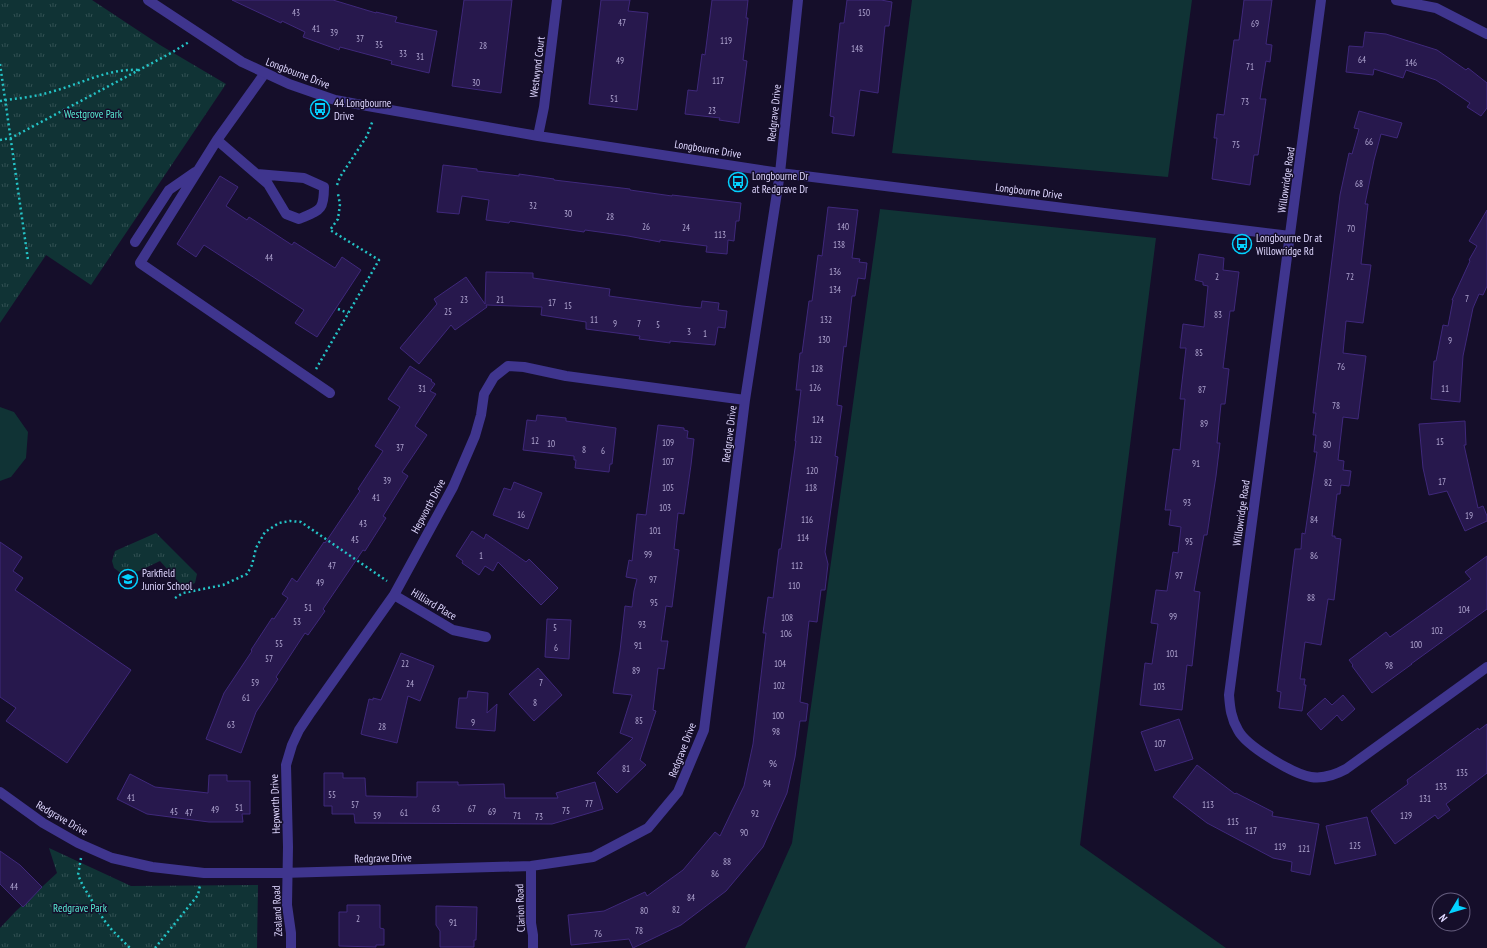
<svg xmlns="http://www.w3.org/2000/svg" width="1487" height="948" font-family="'PT Sans Narrow',sans-serif">
<style>
.green{fill:#103335}
.park{fill:url(#park-tufts)}
.building{fill:#27184d;stroke:#3f287b}
.lines{fill:none;stroke-linecap:round;stroke-linejoin:round}
.path{stroke:#24c3c6;stroke-width:2.5;stroke-dasharray:2 3;stroke-linecap:butt}
.lane{stroke:#3f358e;stroke-width:10}
.street{stroke:#3f358e;stroke-width:10}
.labels{text-anchor:middle;dominant-baseline:central;stroke-width:3;stroke-linejoin:round;paint-order:stroke}
.number-label{font-size:9px;fill:#b1a7d2}
.street-label{font-size:11px;fill:#dfd7ff;stroke:#150e2a}
.poi-label{font-size:11px;fill:#dfd7ff;stroke:#150e2a;text-anchor:start}
.park-label{font-size:11px;fill:#57ebd2;stroke:#150e2a}
</style>
<defs>
<pattern id="park-tufts" width="24" height="20" patternUnits="userSpaceOnUse"><rect width="24" height="20" fill="#103335"/><path d="M3 7l-1-3M5 7V3M7 7l1-3M15 17l-1-3M17 17v-4M19 17l1-3" fill="none" stroke="#325053"/></pattern>
</defs>
<rect width="100%" height="100%" fill="#150e2a"/>
<path class="green" d="M 912,0 L 1192,0 L 1168,177 L 892,153 Z
M 880,209 L 1156,238 L 1080,845 L 1226,948 L 745,948 L 792,843 Z
M 0,407 L 14,412 L 28,432 L 26,458 L 11,477 L 0,481 Z"/>
<path class="park" d="M 0,0 L 92,0 L 160,45 L 226,84 L 91,285 L 46,255 L 0,323 Z
M 156,533 L 197,574 L 195,583 L 184,588 L 160,561 L 139,571 L 122,574 L 114,568 L 112,561 L 115,551 Z
M 49,848 L 131,886 L 258,885 L 257,948 L 0,948 L 0,928 L 16,911 L 57,873 Z"/>
<path class="building" d="M 232,0 L 333,0 L 376,13 L 376,12 L 397,17 L 395,22 L 437,31 L 429,73 L 391,64 L 392,61 L 340,47 L 339,50 L 303,37 L 305,32 L 282,21 L 281,23 Z
M 464,0 L 512,0 L 501,93 L 452,86 Z
M 601,0 L 630,0 L 628,11 L 648,13 L 637,110 L 589,104 Z
M 712,0 L 748,0 L 746,18 L 748,18 L 743,60 L 747,61 L 739,123 L 719,120 L 720,118 L 685,114 L 688,90 L 697,91 L 702,54 L 705,55 Z
M 847,0 L 881,0 L 892,2 L 889,26 L 885,26 L 878,93 L 860,90 L 854,136 L 832,133 L 834,117 L 830,116 L 840,23 L 844,23 Z
M 1244,0 L 1272,0 L 1266,44 L 1272,45 L 1270,62 L 1266,61 L 1260,99 L 1266,99 L 1258,155 L 1254,155 L 1250,185 L 1212,179 L 1217,138 L 1214,138 L 1217,114 L 1224,115 L 1234,40 L 1239,40 Z
M 1365,32 L 1386,34 L 1437,50 L 1466,70 L 1468,68 L 1487,83 L 1487,108 L 1481,116 L 1467,107 L 1470,103 L 1436,80 L 1406,70 L 1403,78 L 1374,69 L 1373,75 L 1346,72 L 1349,46 L 1363,47 Z
M 1359,111 L 1402,123 L 1397,138 L 1381,134 L 1374,160 L 1365,204 L 1368,204 L 1361,264 L 1371,265 L 1363,323 L 1346,321 L 1343,353 L 1366,356 L 1358,419 L 1343,417 L 1338,460 L 1344,461 L 1343,470 L 1351,471 L 1349,486 L 1341,485 L 1340,494 L 1337,494 L 1332,536 L 1335,536 L 1335,538 L 1341,539 L 1334,600 L 1328,599 L 1321,645 L 1305,642 L 1300,679 L 1305,679 L 1304,685 L 1306,685 L 1302,711 L 1279,708 L 1281,692 L 1277,691 L 1295,549 L 1301,549 L 1302,533 L 1305,534 L 1317,452 L 1314,452 L 1316,435 L 1313,435 L 1316,413 L 1313,413 L 1340,195 L 1349,153 L 1352,154 L 1359,129 L 1354,128 Z
M 443,165 L 477,169 L 477,171 L 519,176 L 519,174 L 554,179 L 554,180 L 630,189 L 630,190 L 672,196 L 672,195 L 741,203 L 739,221 L 736,221 L 734,241 L 728,240 L 727,254 L 706,252 L 707,246 L 660,240 L 660,242 L 628,236 L 585,230 L 584,232 L 510,221 L 509,223 L 486,220 L 489,200 L 462,196 L 459,214 L 437,212 Z
M 220,176 L 238,187 L 226,206 L 247,220 L 249,217 L 292,245 L 294,242 L 335,268 L 342,257 L 361,270 L 317,337 L 295,323 L 304,310 L 204,245 L 196,257 L 177,244 Z
M 828,207 L 858,210 L 852,258 L 860,259 L 859,262 L 867,263 L 865,279 L 858,278 L 855,296 L 852,296 L 846,347 L 844,346 L 837,405 L 842,406 L 835,456 L 838,457 L 825,552 L 828,564 L 825,590 L 821,590 L 817,622 L 809,621 L 800,702 L 808,704 L 806,721 L 800,721 L 795,757 L 787,793 L 763,847 L 726,891 L 681,925 L 633,948 L 629,939 L 571,945 L 568,915 L 604,911 L 645,892 L 647,896 L 683,870 L 715,832 L 720,836 L 744,786 L 753,744 L 766,633 L 763,633 L 768,597 L 773,598 L 779,549 L 781,549 L 796,441 L 795,441 L 801,390 L 796,390 L 800,353 L 802,353 L 809,301 L 812,301 L 818,255 L 822,256 Z
M 1487,210 L 1487,286 L 1483,295 L 1479,294 L 1473,308 L 1463,356 L 1460,402 L 1431,399 L 1434,361 L 1436,361 L 1443,325 L 1448,326 L 1453,300 L 1452,300 L 1470,261 L 1469,260 L 1477,246 L 1469,241 Z
M 1199,254 L 1224,258 L 1223,270 L 1239,272 L 1234,311 L 1230,311 L 1223,368 L 1229,369 L 1225,404 L 1221,404 L 1217,443 L 1220,443 L 1216,476 L 1207,535 L 1204,535 L 1194,591 L 1200,592 L 1192,666 L 1187,665 L 1182,710 L 1140,705 L 1145,663 L 1152,664 L 1158,624 L 1151,623 L 1156,590 L 1167,591 L 1173,552 L 1178,553 L 1181,527 L 1169,525 L 1171,510 L 1165,510 L 1173,449 L 1180,450 L 1185,399 L 1180,399 L 1186,348 L 1180,348 L 1183,324 L 1204,327 L 1208,286 L 1203,285 L 1203,282 L 1195,280 Z
M 486,272 L 533,273 L 533,278 L 610,289 L 609,296 L 682,306 L 701,308 L 702,301 L 719,303 L 718,310 L 727,311 L 725,328 L 718,327 L 715,345 L 670,341 L 670,343 L 639,339 L 640,336 L 586,329 L 586,322 L 541,315 L 542,307 L 486,305 L 487,307 L 455,330 L 451,325 L 419,364 L 400,348 L 437,304 L 434,299 L 466,277 L 485,304 Z
M 410,366 L 432,380 L 431,381 L 435,384 L 430,391 L 436,394 L 415,426 L 427,435 L 402,472 L 408,476 L 383,516 L 386,518 L 365,551 L 363,550 L 323,609 L 325,611 L 308,635 L 305,633 L 286,662 L 276,677 L 278,679 L 256,712 L 241,753 L 206,739 L 224,693 L 252,651 L 251,650 L 272,618 L 274,619 L 288,598 L 282,594 L 292,578 L 297,582 L 324,542 L 325,543 L 360,491 L 358,489 L 383,451 L 375,446 L 400,407 L 388,399 Z
M 537,415 L 566,418 L 566,421 L 616,428 L 612,464 L 610,464 L 609,472 L 575,468 L 576,460 L 574,460 L 574,456 L 523,450 L 527,420 L 536,421 Z
M 1465,421 L 1466,445 L 1464,445 L 1478,508 L 1483,506 L 1487,516 L 1487,521 L 1465,531 L 1447,491 L 1429,495 L 1423,468 L 1419,424 Z
M 658,425 L 684,428 L 684,430 L 688,431 L 687,438 L 694,439 L 691,465 L 684,514 L 678,513 L 674,549 L 679,550 L 672,607 L 666,606 L 661,641 L 668,641 L 664,669 L 658,668 L 653,710 L 656,711 L 640,760 L 646,765 L 617,793 L 597,773 L 633,738 L 620,733 L 632,695 L 613,693 L 620,651 L 625,606 L 632,607 L 634,591 L 637,579 L 626,577 L 629,560 L 632,561 L 637,514 L 646,515 Z
M 514,482 L 542,493 L 528,529 L 493,515 L 504,488 L 511,490 Z
M 472,531 L 484,539 L 486,534 L 526,562 L 529,559 L 558,588 L 541,605 L 498,562 L 493,571 L 485,566 L 479,575 L 462,563 L 463,561 L 456,556 Z
M 0,542 L 22,557 L 13,571 L 23,578 L 15,590 L 131,670 L 67,763 L 6,721 L 16,708 L 0,697 Z
M 1487,556 L 1487,609 L 1411,664 L 1412,664 L 1372,693 L 1352,666 L 1353,665 L 1349,660 L 1386,632 L 1390,637 L 1471,579 L 1465,572 Z
M 547,619 L 571,620 L 569,659 L 545,657 Z
M 401,653 L 434,666 L 420,701 L 408,696 L 397,743 L 364,735 L 361,734 L 369,699 L 373,700 L 373,698 L 381,700 Z
M 538,668 L 562,695 L 534,721 L 509,694 Z
M 468,691 L 488,693 L 487,713 L 497,704 L 495,731 L 456,728 L 459,698 L 467,698 Z
M 1343,695 L 1355,709 L 1342,721 L 1337,715 L 1321,730 L 1307,714 L 1325,698 L 1332,705 Z
M 1179,719 L 1193,759 L 1155,771 L 1141,732 Z
M 1487,724 L 1487,773 L 1446,804 L 1450,810 L 1438,819 L 1435,815 L 1395,844 L 1371,811 L 1408,784 L 1407,780 L 1478,728 L 1479,730 Z
M 1197,765 L 1235,794 L 1236,793 L 1273,812 L 1272,816 L 1319,824 L 1310,875 L 1291,871 L 1292,862 L 1273,858 L 1207,823 L 1173,797 Z
M 324,773 L 343,773 L 343,778 L 365,778 L 366,796 L 417,797 L 417,782 L 458,782 L 458,785 L 504,784 L 505,798 L 558,798 L 556,793 L 595,782 L 603,809 L 552,824 L 355,823 L 354,814 L 332,814 L 332,806 L 324,806 Z
M 130,774 L 155,787 L 208,793 L 209,775 L 227,775 L 227,781 L 250,781 L 250,814 L 242,814 L 243,822 L 209,822 L 147,814 L 117,799 Z
M 1367,817 L 1376,855 L 1335,864 L 1326,826 Z
M 0,851 L 20,865 L 42,887 L 23,907 L 0,884 Z
M 347,905 L 380,905 L 380,928 L 384,929 L 384,945 L 376,945 L 376,947 L 339,946 L 339,912 L 347,912 Z
M 436,906 L 477,907 L 476,940 L 474,940 L 474,947 L 440,947 L 440,931 L 436,925 Z"/>
<g class="lines">
<path class="path" d="M 0,64 L 28,260
M 0,101 C 18,98 36,97 54,91 C 83,83 109,68 140,70
M 0,140 L 11,138 L 171,53 L 189,42
M 337,185 L 340,177 L 367,136 L 373,120
M 338,309 L 348,313
M 316,369 L 379,260 L 330,230 L 338,219 L 340,204 L 338,194
M 175,598 L 183,593 L 223,585 L 247,574 L 252,565 L 256,548 L 265,532 L 279,523 L 290,521 L 301,522 L 387,581
M 81,858 L 78,875 L 83,886 L 104,920 L 112,930 L 130,948
M 155,948 L 198,895 L 200,885"/>
<path class="lane" d="M 265,73 L 217,140 L 140,263 L 330,393
M 217,140 L 268,184 L 286,214 L 299,219 C 320,210 324,211 324,187 L 304,178 L 257,174
M 135,242 L 169,190 L 195,172"/>
<path class="street" d="M 148,0 L 242,62 L 289,84 L 335,100 L 362,105 L 538,136 L 780,173 L 1290,236
M 1321,0 L 1229,695 C 1230,708 1231,718 1238,730 C 1246,746 1293,774 1311,777 C 1324,779 1335,775 1346,769 L 1487,667
M 1396,0 L 1436,8 L 1487,34
M 538,136 L 544,107 L 557,0
M 394,595 L 453,630 L 486,637
M 0,792 L 43,823 L 78,843 L 112,858 L 152,867 L 204,873 L 282,873 L 531,866 L 593,857 L 648,828 L 678,792 L 704,730 L 745,400 L 780,173 L 798,0
M 531,866 L 531,923 L 533,935 L 533,948
M 291,948 L 291,933 L 287,905 L 288,847 L 286,765 L 292,745 L 299,730 L 311,712 L 394,595 L 453,487 L 475,436 L 481,415 L 484,394 L 494,377 L 508,366 L 524,367 L 566,376 L 745,400"/>
</g>
<defs>
<g id="bus-ring" transform="scale(1)"><circle r="9.5" fill="#150e2a" stroke="#03d1ff" stroke-width="1.5"/><path d="M-5-6H5V4H4V6H2V4H-2V6H-4V4H-5ZM-3.5-4V0h7V-4ZM-3.5 1.2v1.5H-2V1.2ZM2 1.2v1.5H3.5V1.2Z" fill="#03d1ff"/></g>
<g id="school-ring" transform="scale(1)"><circle r="9.5" fill="#150e2a" stroke="#03d1ff" stroke-width="1.5"/><path d="M0-5L7-2L0 1L-7-2ZM-4 1L0 2.5L4 1V4Q0 6-4 4Z" fill="#03d1ff"/></g>
</defs>
<g fill-rule="evenodd">
<use href="#bus-ring" x="320" y="109"/>
<use href="#bus-ring" x="738" y="182"/>
<use href="#bus-ring" x="1242" y="244"/>
<use href="#school-ring" x="128" y="579"/>
</g>
<g class="labels">
<g class="number-label">
<text x="296" y="12">43</text>
<text x="864" y="12">150</text>
<text x="622" y="22">47</text>
<text x="1255" y="23">69</text>
<text x="316" y="28">41</text>
<text x="334" y="32">39</text>
<text x="360" y="38">37</text>
<text x="726" y="40">119</text>
<text x="379" y="44">35</text>
<text x="483" y="45">28</text>
<text x="857" y="48">148</text>
<text x="403" y="53">33</text>
<text x="420" y="56">31</text>
<text x="1362" y="59">64</text>
<text x="620" y="60">49</text>
<text x="1411" y="62">146</text>
<text x="1250" y="66">71</text>
<text x="718" y="80">117</text>
<text x="476" y="82">30</text>
<text x="614" y="98">51</text>
<text x="1245" y="101">73</text>
<text x="712" y="110">23</text>
<text x="1369" y="141">66</text>
<text x="1236" y="144">75</text>
<text x="1359" y="183">68</text>
<text x="533" y="205">32</text>
<text x="568" y="213">30</text>
<text x="610" y="216">28</text>
<text x="646" y="226">26</text>
<text x="843" y="226">140</text>
<text x="686" y="227">24</text>
<text x="1351" y="228">70</text>
<text x="720" y="234">113</text>
<text x="839" y="244">138</text>
<text x="269" y="257">44</text>
<text x="835" y="271">136</text>
<text x="1217" y="276">2</text>
<text x="1350" y="276">72</text>
<text x="835" y="289">134</text>
<text x="1467" y="298">7</text>
<text x="464" y="299">23</text>
<text x="500" y="299">21</text>
<text x="552" y="302">17</text>
<text x="568" y="305">15</text>
<text x="448" y="311">25</text>
<text x="1218" y="314">83</text>
<text x="594" y="319">11</text>
<text x="826" y="319">132</text>
<text x="615" y="323">9</text>
<text x="639" y="323">7</text>
<text x="658" y="324">5</text>
<text x="689" y="331">3</text>
<text x="705" y="333">1</text>
<text x="824" y="339">130</text>
<text x="1450" y="340">9</text>
<text x="1199" y="352">85</text>
<text x="1341" y="366">76</text>
<text x="817" y="368">128</text>
<text x="815" y="387">126</text>
<text x="422" y="388">31</text>
<text x="1445" y="388">11</text>
<text x="1202" y="389">87</text>
<text x="1336" y="405">78</text>
<text x="818" y="419">124</text>
<text x="1204" y="423">89</text>
<text x="816" y="439">122</text>
<text x="535" y="440">12</text>
<text x="1440" y="441">15</text>
<text x="668" y="442">109</text>
<text x="551" y="443">10</text>
<text x="1327" y="444">80</text>
<text x="400" y="447">37</text>
<text x="584" y="449">8</text>
<text x="603" y="450">6</text>
<text x="668" y="461">107</text>
<text x="1196" y="463">91</text>
<text x="812" y="470">120</text>
<text x="387" y="480">39</text>
<text x="1442" y="481">17</text>
<text x="1328" y="482">82</text>
<text x="668" y="487">105</text>
<text x="811" y="487">118</text>
<text x="376" y="497">41</text>
<text x="1187" y="502">93</text>
<text x="665" y="507">103</text>
<text x="521" y="514">16</text>
<text x="1469" y="515">19</text>
<text x="807" y="519">116</text>
<text x="1314" y="519">84</text>
<text x="363" y="523">43</text>
<text x="655" y="530">101</text>
<text x="803" y="537">114</text>
<text x="355" y="539">45</text>
<text x="1189" y="541">95</text>
<text x="648" y="554">99</text>
<text x="481" y="555">1</text>
<text x="1314" y="555">86</text>
<text x="332" y="565">47</text>
<text x="797" y="565">112</text>
<text x="1179" y="575">97</text>
<text x="653" y="579">97</text>
<text x="320" y="582">49</text>
<text x="794" y="585">110</text>
<text x="1311" y="597">88</text>
<text x="654" y="602">95</text>
<text x="308" y="607">51</text>
<text x="1464" y="609">104</text>
<text x="1173" y="616">99</text>
<text x="787" y="617">108</text>
<text x="297" y="621">53</text>
<text x="642" y="624">93</text>
<text x="555" y="627">5</text>
<text x="1437" y="630">102</text>
<text x="786" y="633">106</text>
<text x="279" y="643">55</text>
<text x="1416" y="644">100</text>
<text x="638" y="645">91</text>
<text x="556" y="647">6</text>
<text x="1172" y="653">101</text>
<text x="269" y="658">57</text>
<text x="405" y="663">22</text>
<text x="780" y="663">104</text>
<text x="1389" y="665">98</text>
<text x="636" y="670">89</text>
<text x="255" y="682">59</text>
<text x="541" y="682">7</text>
<text x="410" y="683">24</text>
<text x="779" y="685">102</text>
<text x="1159" y="686">103</text>
<text x="246" y="697">61</text>
<text x="535" y="702">8</text>
<text x="778" y="715">100</text>
<text x="639" y="720">85</text>
<text x="473" y="722">9</text>
<text x="231" y="724">63</text>
<text x="382" y="726">28</text>
<text x="776" y="731">98</text>
<text x="1160" y="743">107</text>
<text x="773" y="763">96</text>
<text x="626" y="768">81</text>
<text x="1462" y="772">135</text>
<text x="767" y="783">94</text>
<text x="1441" y="786">133</text>
<text x="332" y="794">55</text>
<text x="131" y="797">41</text>
<text x="1425" y="798">131</text>
<text x="589" y="803">77</text>
<text x="355" y="804">57</text>
<text x="1208" y="804">113</text>
<text x="239" y="807">51</text>
<text x="436" y="808">63</text>
<text x="472" y="808">67</text>
<text x="215" y="809">49</text>
<text x="566" y="810">75</text>
<text x="174" y="811">45</text>
<text x="492" y="811">69</text>
<text x="189" y="812">47</text>
<text x="404" y="812">61</text>
<text x="755" y="813">92</text>
<text x="377" y="815">59</text>
<text x="517" y="815">71</text>
<text x="1406" y="815">129</text>
<text x="539" y="816">73</text>
<text x="1233" y="821">115</text>
<text x="1251" y="830">117</text>
<text x="744" y="832">90</text>
<text x="1355" y="845">125</text>
<text x="1280" y="846">119</text>
<text x="1304" y="848">121</text>
<text x="727" y="861">88</text>
<text x="715" y="873">86</text>
<text x="14" y="886">44</text>
<text x="691" y="897">84</text>
<text x="676" y="909">82</text>
<text x="644" y="910">80</text>
<text x="358" y="918">2</text>
<text x="453" y="922">91</text>
<text x="639" y="930">78</text>
<text x="598" y="933">76</text>
</g>
<g class="street-label">
<text transform="translate(537 67) rotate(-83)">Westwynd Court</text>
<text transform="translate(298 73) rotate(21)">Longbourne Drive</text>
<text transform="translate(774 113) rotate(-84)">Redgrave Drive</text>
<text transform="translate(708 149) rotate(9)">Longbourne Drive</text>
<text transform="translate(1286 180) rotate(-82)">Willowridge Road</text>
<text transform="translate(1029 191) rotate(7)">Longbourne Drive</text>
<text transform="translate(729 434) rotate(-83)">Redgrave Drive</text>
<text transform="translate(428 506) rotate(-62)">Hepworth Drive</text>
<text transform="translate(1241 513) rotate(-82)">Willowridge Road</text>
<text transform="translate(434 604) rotate(31)">Hilliard Place</text>
<text transform="translate(682 750) rotate(-69)">Redgrave Drive</text>
<text transform="translate(275 804) rotate(-92)">Hepworth Drive</text>
<text transform="translate(62 818) rotate(30)">Redgrave Drive</text>
<text transform="translate(383 858) rotate(-1)">Redgrave Drive</text>
<text transform="translate(520 908) rotate(-92)">Clarion Road</text>
<text transform="translate(277 911) rotate(-93)">Zealand Road</text>
</g>
<g class="poi-label">
<text x="334" y="103">44 Longbourne<tspan x="334" dy="13">Drive</tspan></text>
<text x="752" y="176">Longbourne Dr<tspan x="752" dy="13">at Redgrave Dr</tspan></text>
<text x="1256" y="238">Longbourne Dr at<tspan x="1256" dy="13">Willowridge Rd</tspan></text>
<text x="142" y="573">Parkfield<tspan x="142" dy="13">Junior School</tspan></text>
</g>
<g class="park-label">
<text x="93" y="114">Westgrove Park</text>
<text x="80" y="908">Redgrave Park</text>
</g>
</g>
<g transform="translate(1451 912) rotate(232)"><circle r="19" fill="#150e2a" stroke="#665e7f"/>
<path d="M0-3L7 15L0 10L-7 15Z" fill="#03d1ff"/>
<text y="-6" font-size="11" font-weight="bold" text-anchor="middle" fill="#dfd7ff">N</text>
</g>
</svg>
